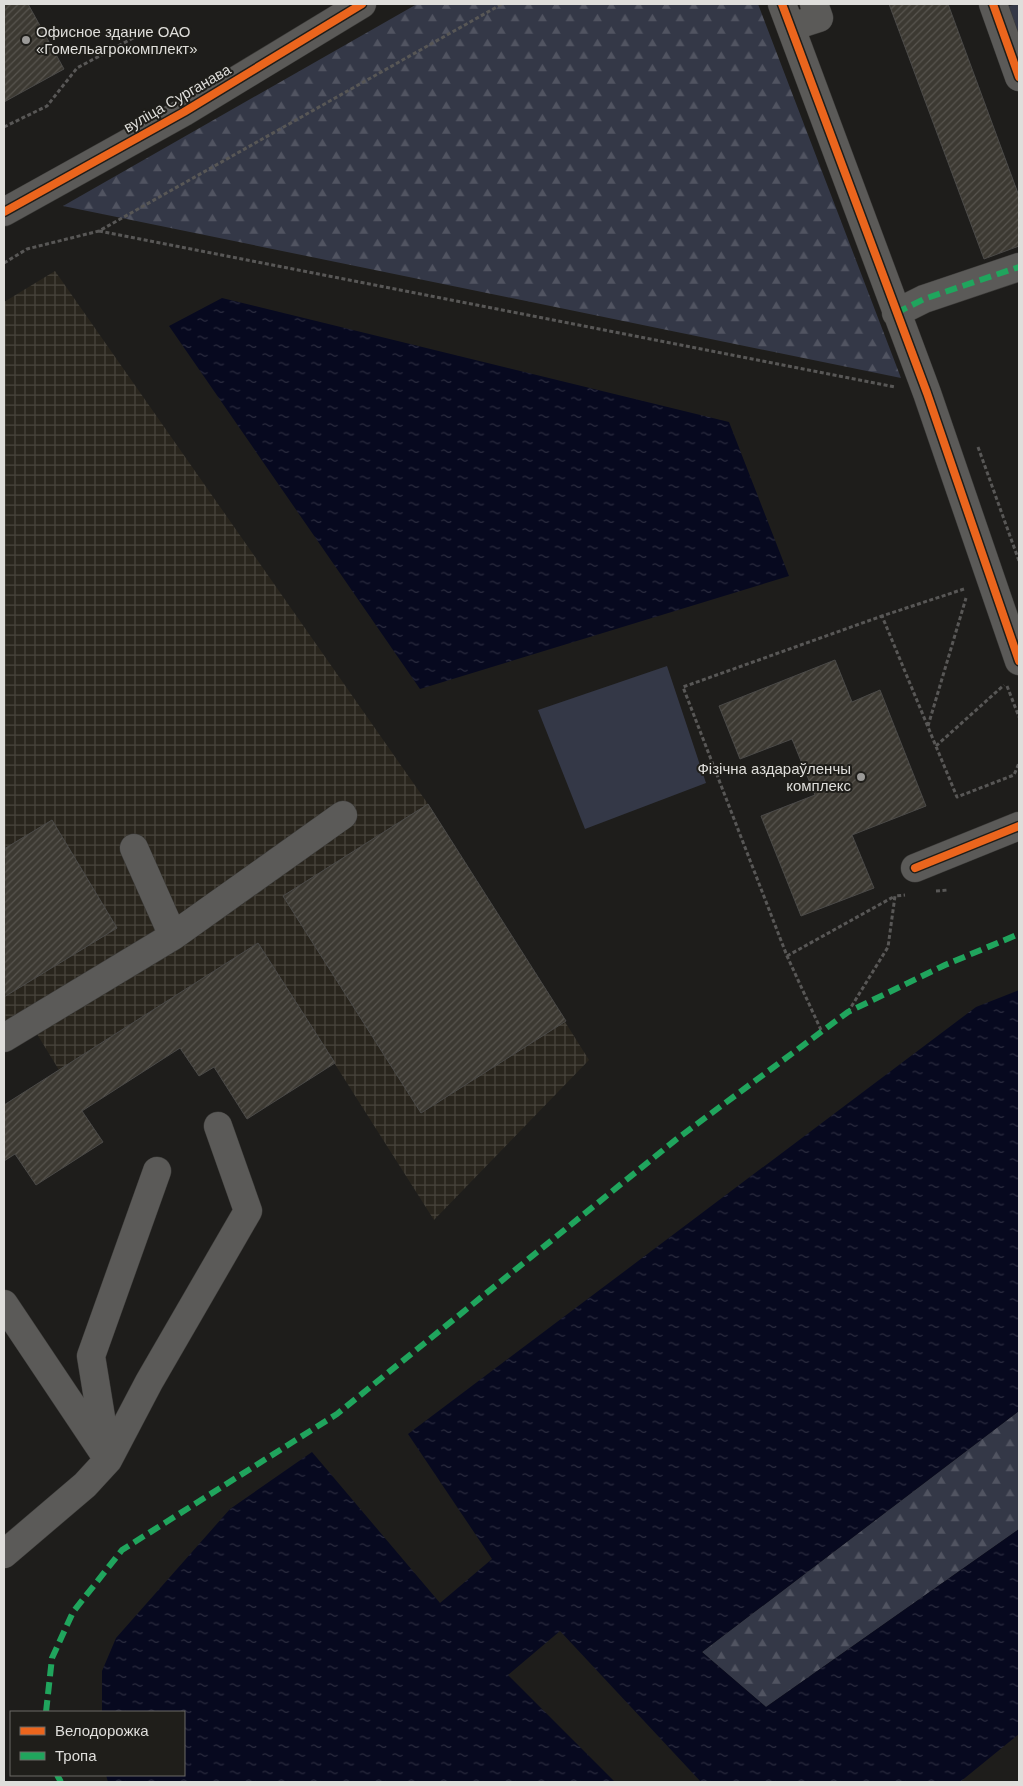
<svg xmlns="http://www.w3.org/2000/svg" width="1023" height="1786" font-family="Helvetica,sans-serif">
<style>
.industrial{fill:url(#industrial-grid)}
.grass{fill:#343847}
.forest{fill:url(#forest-firs)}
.water{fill:url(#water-ripples)}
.building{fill:url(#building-hatch);stroke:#4b4a48}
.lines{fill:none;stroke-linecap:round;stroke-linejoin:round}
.minor-casing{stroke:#3b3a38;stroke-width:29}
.path{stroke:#585756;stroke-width:3;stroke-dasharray:4 2.5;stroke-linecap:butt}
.minor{stroke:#5b5a58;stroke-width:28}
.quiet{stroke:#20a55d;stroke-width:6;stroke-dasharray:12 6;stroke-linecap:butt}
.cycleway-casing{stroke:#1f1e1a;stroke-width:11}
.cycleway{stroke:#eb651d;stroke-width:8}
.poi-dot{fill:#9b9a98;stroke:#1f1e1a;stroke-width:2}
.labels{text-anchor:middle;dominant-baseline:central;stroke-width:4;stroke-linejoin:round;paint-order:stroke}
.poi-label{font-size:15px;fill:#dfdedb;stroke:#1f1e1a;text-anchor:start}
.street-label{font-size:15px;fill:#dfdedb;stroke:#1f1e1a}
</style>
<defs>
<pattern id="industrial-grid" width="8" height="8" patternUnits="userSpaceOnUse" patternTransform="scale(1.25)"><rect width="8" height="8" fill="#29251d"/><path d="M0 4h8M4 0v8" fill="none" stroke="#48443d"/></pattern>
<pattern id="forest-firs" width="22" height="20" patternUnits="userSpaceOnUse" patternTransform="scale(1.25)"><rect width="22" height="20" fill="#343847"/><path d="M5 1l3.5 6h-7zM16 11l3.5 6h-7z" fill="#515461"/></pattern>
<pattern id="water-ripples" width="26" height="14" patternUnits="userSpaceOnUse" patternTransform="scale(1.25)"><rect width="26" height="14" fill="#07091f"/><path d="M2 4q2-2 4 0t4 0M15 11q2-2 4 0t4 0" fill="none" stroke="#2b2c3f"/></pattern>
<pattern id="building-hatch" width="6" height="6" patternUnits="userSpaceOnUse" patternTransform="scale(1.25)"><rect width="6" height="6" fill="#3c3932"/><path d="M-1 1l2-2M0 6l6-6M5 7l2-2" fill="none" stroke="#58554f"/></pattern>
</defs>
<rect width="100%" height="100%" fill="#1e1d1b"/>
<path class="industrial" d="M 55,271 L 428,804 L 589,1060 L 434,1220 L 258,943 L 59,1070 L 37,1034 L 4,1033 L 4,302 Z"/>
<path class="grass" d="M 667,666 L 706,783 L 585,829 L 538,710 Z"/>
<path class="forest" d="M 417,4 L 758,4 L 901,378 L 63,206 Z
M 1019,4 L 1019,38 L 1008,6 Z
M 1019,1411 L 1019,1529 L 766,1707 L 702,1652 Z"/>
<path class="water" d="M 222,298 L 729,422 L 789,576 L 420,689 L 169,326 Z
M 1019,990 L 1019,1411 L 702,1652 L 766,1707 L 1019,1529 L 1019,1734 L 960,1782 L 701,1782 L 560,1631 L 508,1675 L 615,1782 L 108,1782 L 106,1775 L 184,1775 L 184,1712 L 102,1712 L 102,1671 L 116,1638 L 230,1509 L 312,1452 L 440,1603 L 492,1559 L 408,1434 L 976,1007 Z"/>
<path class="building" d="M 4,4 L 28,4 L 64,69 L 4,102 Z
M 889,4 L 948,4 L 1019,196 L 1019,246 L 984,259 Z
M 835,660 L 852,702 L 880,690 L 926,806 L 852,835 L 874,888 L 801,916 L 761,816 L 815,795 L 792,739 L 740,759 L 719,706 Z
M 428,804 L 566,1021 L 421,1113 L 283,896 Z
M 52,820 L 117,928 L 4,997 L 4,849 Z
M 258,943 L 335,1063 L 247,1119 L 214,1067 L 199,1076 L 180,1048 L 82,1111 L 103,1142 L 36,1185 L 15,1154 L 4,1161 L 4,1105 Z"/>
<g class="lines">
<g class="minor-casing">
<path id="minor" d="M 782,4 L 927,393 L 1019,661
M 993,4 L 1019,77
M 791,27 L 819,18 L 814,4
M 4,212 L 184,112 L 362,4
M 896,313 L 924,299 L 1019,267
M 134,848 L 173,936
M 915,868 L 1019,826
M 4,1038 L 173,936 L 343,815
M 4,1304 L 103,1452
M 108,1460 L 91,1356 L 157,1171
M 4,1554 L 85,1485 L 108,1460 L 149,1382 L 248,1211 L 218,1126"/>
</g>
<path class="path" d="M 4,127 L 47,106 L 77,68 L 135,37
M 99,231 L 895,387
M 4,263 L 27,249 L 99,231 L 502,4
M 978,447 L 1019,561
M 964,589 L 882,616 L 957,797 L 1014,775 L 1019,763
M 1007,686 L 1019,717
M 928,726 L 966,598
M 936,746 L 1004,685
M 936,891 L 948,890
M 787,956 L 895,896
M 848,1012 L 888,947 L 895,896 L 905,895
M 821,1030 L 787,956 L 683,687 L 882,616"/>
<use href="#minor" class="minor"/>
<path class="quiet" d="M 896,313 L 924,299 L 1019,267
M 46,1712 L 52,1658 L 73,1612 L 122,1550 L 337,1414 L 678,1138 L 848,1012 L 945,965 L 1019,934
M 57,1775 L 61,1782"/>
<g class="cycleway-casing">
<path id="cycleway" d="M 782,4 L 927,393 L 1019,661
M 993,4 L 1019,77
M 4,212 L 184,112 L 362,4
M 915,868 L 1019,826"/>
</g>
<use href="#cycleway" class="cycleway"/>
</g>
<g class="poi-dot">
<circle cx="26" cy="40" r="5"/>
<circle cx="861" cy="777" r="5"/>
</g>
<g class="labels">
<g class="poi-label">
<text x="36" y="31">Офисное здание ОАО<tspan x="36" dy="17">«Гомельагрокомплект»</tspan></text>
<text x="851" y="768" text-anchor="end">Фізічна аздараўленчы<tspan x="851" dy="17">комплекс</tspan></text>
</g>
<g class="street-label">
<text transform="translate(177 98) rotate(-30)">вуліца Сурганава</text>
</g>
</g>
<rect width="1023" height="1786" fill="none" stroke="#dfdedb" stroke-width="10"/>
<rect x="10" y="1711" width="175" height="65" fill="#1f1e1a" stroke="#6c6b67"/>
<rect x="20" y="1727" width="25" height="8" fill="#eb651d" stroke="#6c6b67"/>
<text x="55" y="1736" font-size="15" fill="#dfdedb">Велодорожка</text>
<rect x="20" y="1752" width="25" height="8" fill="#20a55d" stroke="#6c6b67"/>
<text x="55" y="1761" font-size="15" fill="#dfdedb">Тропа</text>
</svg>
